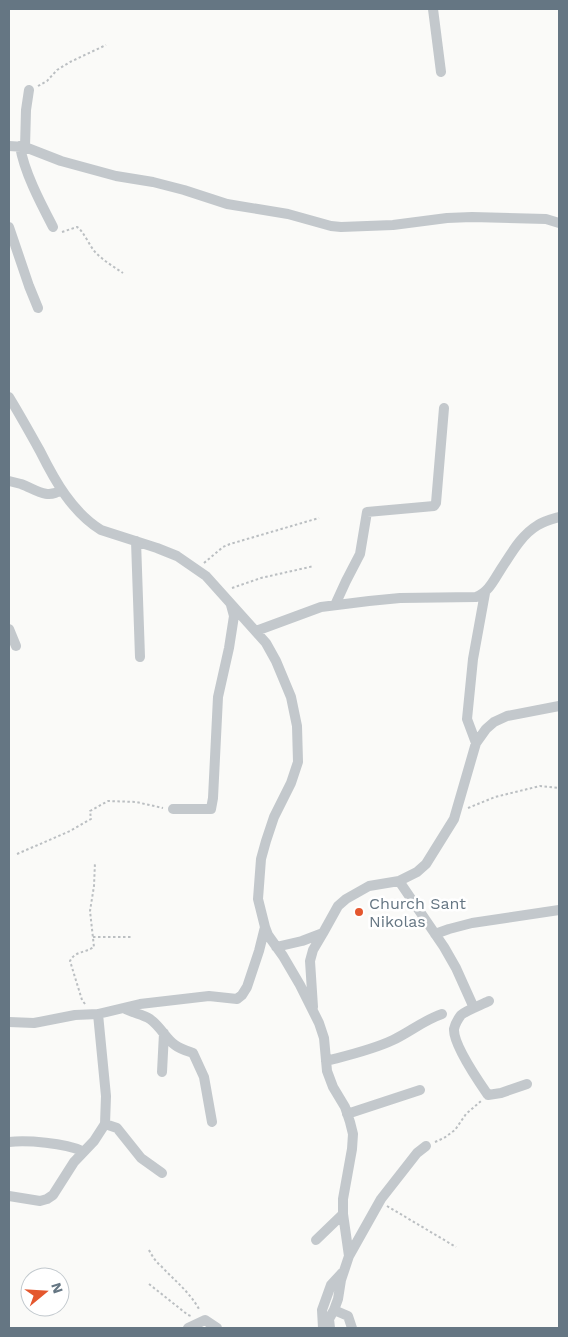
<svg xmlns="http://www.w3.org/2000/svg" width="568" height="1337" font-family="'Work Sans',sans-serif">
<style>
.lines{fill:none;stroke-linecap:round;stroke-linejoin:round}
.path{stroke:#bbbfc2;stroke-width:2;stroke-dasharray:2.5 2.5;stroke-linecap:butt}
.minor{stroke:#c3c8cc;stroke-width:10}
.poi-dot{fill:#e4572e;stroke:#fff;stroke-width:2}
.labels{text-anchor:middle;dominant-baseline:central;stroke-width:5;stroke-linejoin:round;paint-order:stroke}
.poi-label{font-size:16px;fill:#657683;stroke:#fff;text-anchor:start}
</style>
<rect width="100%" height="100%" fill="#fafaf8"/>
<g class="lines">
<path class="path" d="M 38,86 L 47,81 L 57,70 L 70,62 L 106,45
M 62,232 L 77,227 C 83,230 90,247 96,253 C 104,261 114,267 123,273
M 204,563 L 223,547 L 230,544 L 319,518
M 232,588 L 261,578 L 314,566
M 468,808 L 495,797 L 540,786 L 559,788
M 17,854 L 70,831 L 91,819 L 90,811 L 108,801 L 136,802 L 163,808
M 93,937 L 131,937
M 85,1004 L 82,1000 L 70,961 C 75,951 85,953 94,947 L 90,911 L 94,886 L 95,862
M 435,1142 L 444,1138 L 455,1130 L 466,1114 L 481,1101
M 387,1206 L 456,1247
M 149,1250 C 152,1256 156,1262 161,1266 C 175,1281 190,1292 200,1311
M 149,1284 L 188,1315 L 191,1316"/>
<path class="minor" d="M 433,9 L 441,72
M 9,146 L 25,147 L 61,161 L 116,176 L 153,182 L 184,190 L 227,204 L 288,214 L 331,226 L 341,227 L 393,225 L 447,218 L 472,217 L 546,219 L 559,223
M 20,146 C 24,172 41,204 53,227
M 25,147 L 26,110 L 29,90
M 9,227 L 29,286 L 38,308
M 9,397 C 20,415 30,433 40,451 C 55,481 72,512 101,530 L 157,548 L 177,556 L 206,576 L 266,643 L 276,661 L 291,697 L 297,726 L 298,762 L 291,783 L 274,817 L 266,841 L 261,859 L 258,899 L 265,927 L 268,935 L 283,956 L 300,985 L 319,1023 L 324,1038 L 327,1071 L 333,1087 L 345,1107 L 350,1122 L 353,1134 L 352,1149 L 343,1199 L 343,1214 L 349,1256 L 341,1280 L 338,1299 L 334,1310 L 329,1319 L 330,1328
M 9,481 C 13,482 17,483 21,484 C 35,489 47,500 61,490
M 136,541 L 140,657
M 335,605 L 346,581 L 360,554 L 367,512 L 434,506 L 436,503 L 444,408
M 9,629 L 16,646
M 256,631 L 321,607 L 369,601 L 400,598 L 476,597 C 488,593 494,580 501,569 C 511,554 521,535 538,525 C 544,521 552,519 559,517
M 476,743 L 467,719 L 473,659 L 485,593
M 173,809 L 211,809 L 213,798 L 218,697 L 229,648 L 234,616 L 231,605
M 399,881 L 444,947 L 456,968 L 474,1008
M 435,934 L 449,929 L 472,923 L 559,910
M 276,947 L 302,941 L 323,933 L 338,906 L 346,899 L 369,886 L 399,881 L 417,872 L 426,864 L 454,819 L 476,743 L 486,729 L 494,722 L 507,716 L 559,706
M 489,1001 C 481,1005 467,1010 461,1015 C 458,1019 455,1024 454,1029 C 453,1045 479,1082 488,1095 L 501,1093 L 527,1084
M 313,1007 L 310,961 L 313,950 L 323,933
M 124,1008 C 132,1013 142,1014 150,1019 C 161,1027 166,1039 175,1045 C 180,1049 187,1051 193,1053 L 204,1077 L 212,1122
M 9,1022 L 34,1023 L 75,1015 L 98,1014 L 140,1004 L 209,996 L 237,999 L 242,995 L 247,987 L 259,951 L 265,927
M 326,1061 C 349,1055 372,1050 393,1040 C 410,1032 424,1020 442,1014
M 162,1072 L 164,1033
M 347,1114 L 420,1090
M 105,1124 L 117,1128 L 141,1158 L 162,1173
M 9,1142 C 27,1140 65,1143 82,1151 L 81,1154
M 9,1196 L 40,1201 L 47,1199 L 53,1195 L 74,1162 L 94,1141 L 105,1124 L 106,1096 L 98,1014
M 316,1240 L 343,1214
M 349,1256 L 381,1199 L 417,1153 L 426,1146
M 334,1310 L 348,1316 L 352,1328
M 188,1328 L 205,1320 L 217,1328
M 323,1328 L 322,1310 L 331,1285 L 342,1273"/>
</g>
<circle class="poi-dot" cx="359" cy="912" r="5"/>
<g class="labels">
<g class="poi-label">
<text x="369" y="903">Church Sant<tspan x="369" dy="18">Nikolas</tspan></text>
</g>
</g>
<rect width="568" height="1337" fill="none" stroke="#657683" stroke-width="20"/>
<g transform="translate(45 1292) rotate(72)"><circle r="24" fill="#ffffff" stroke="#c1c8cd"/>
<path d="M0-4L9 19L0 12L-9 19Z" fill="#e4572e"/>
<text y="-8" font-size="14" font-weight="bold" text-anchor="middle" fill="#657683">N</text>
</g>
</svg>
